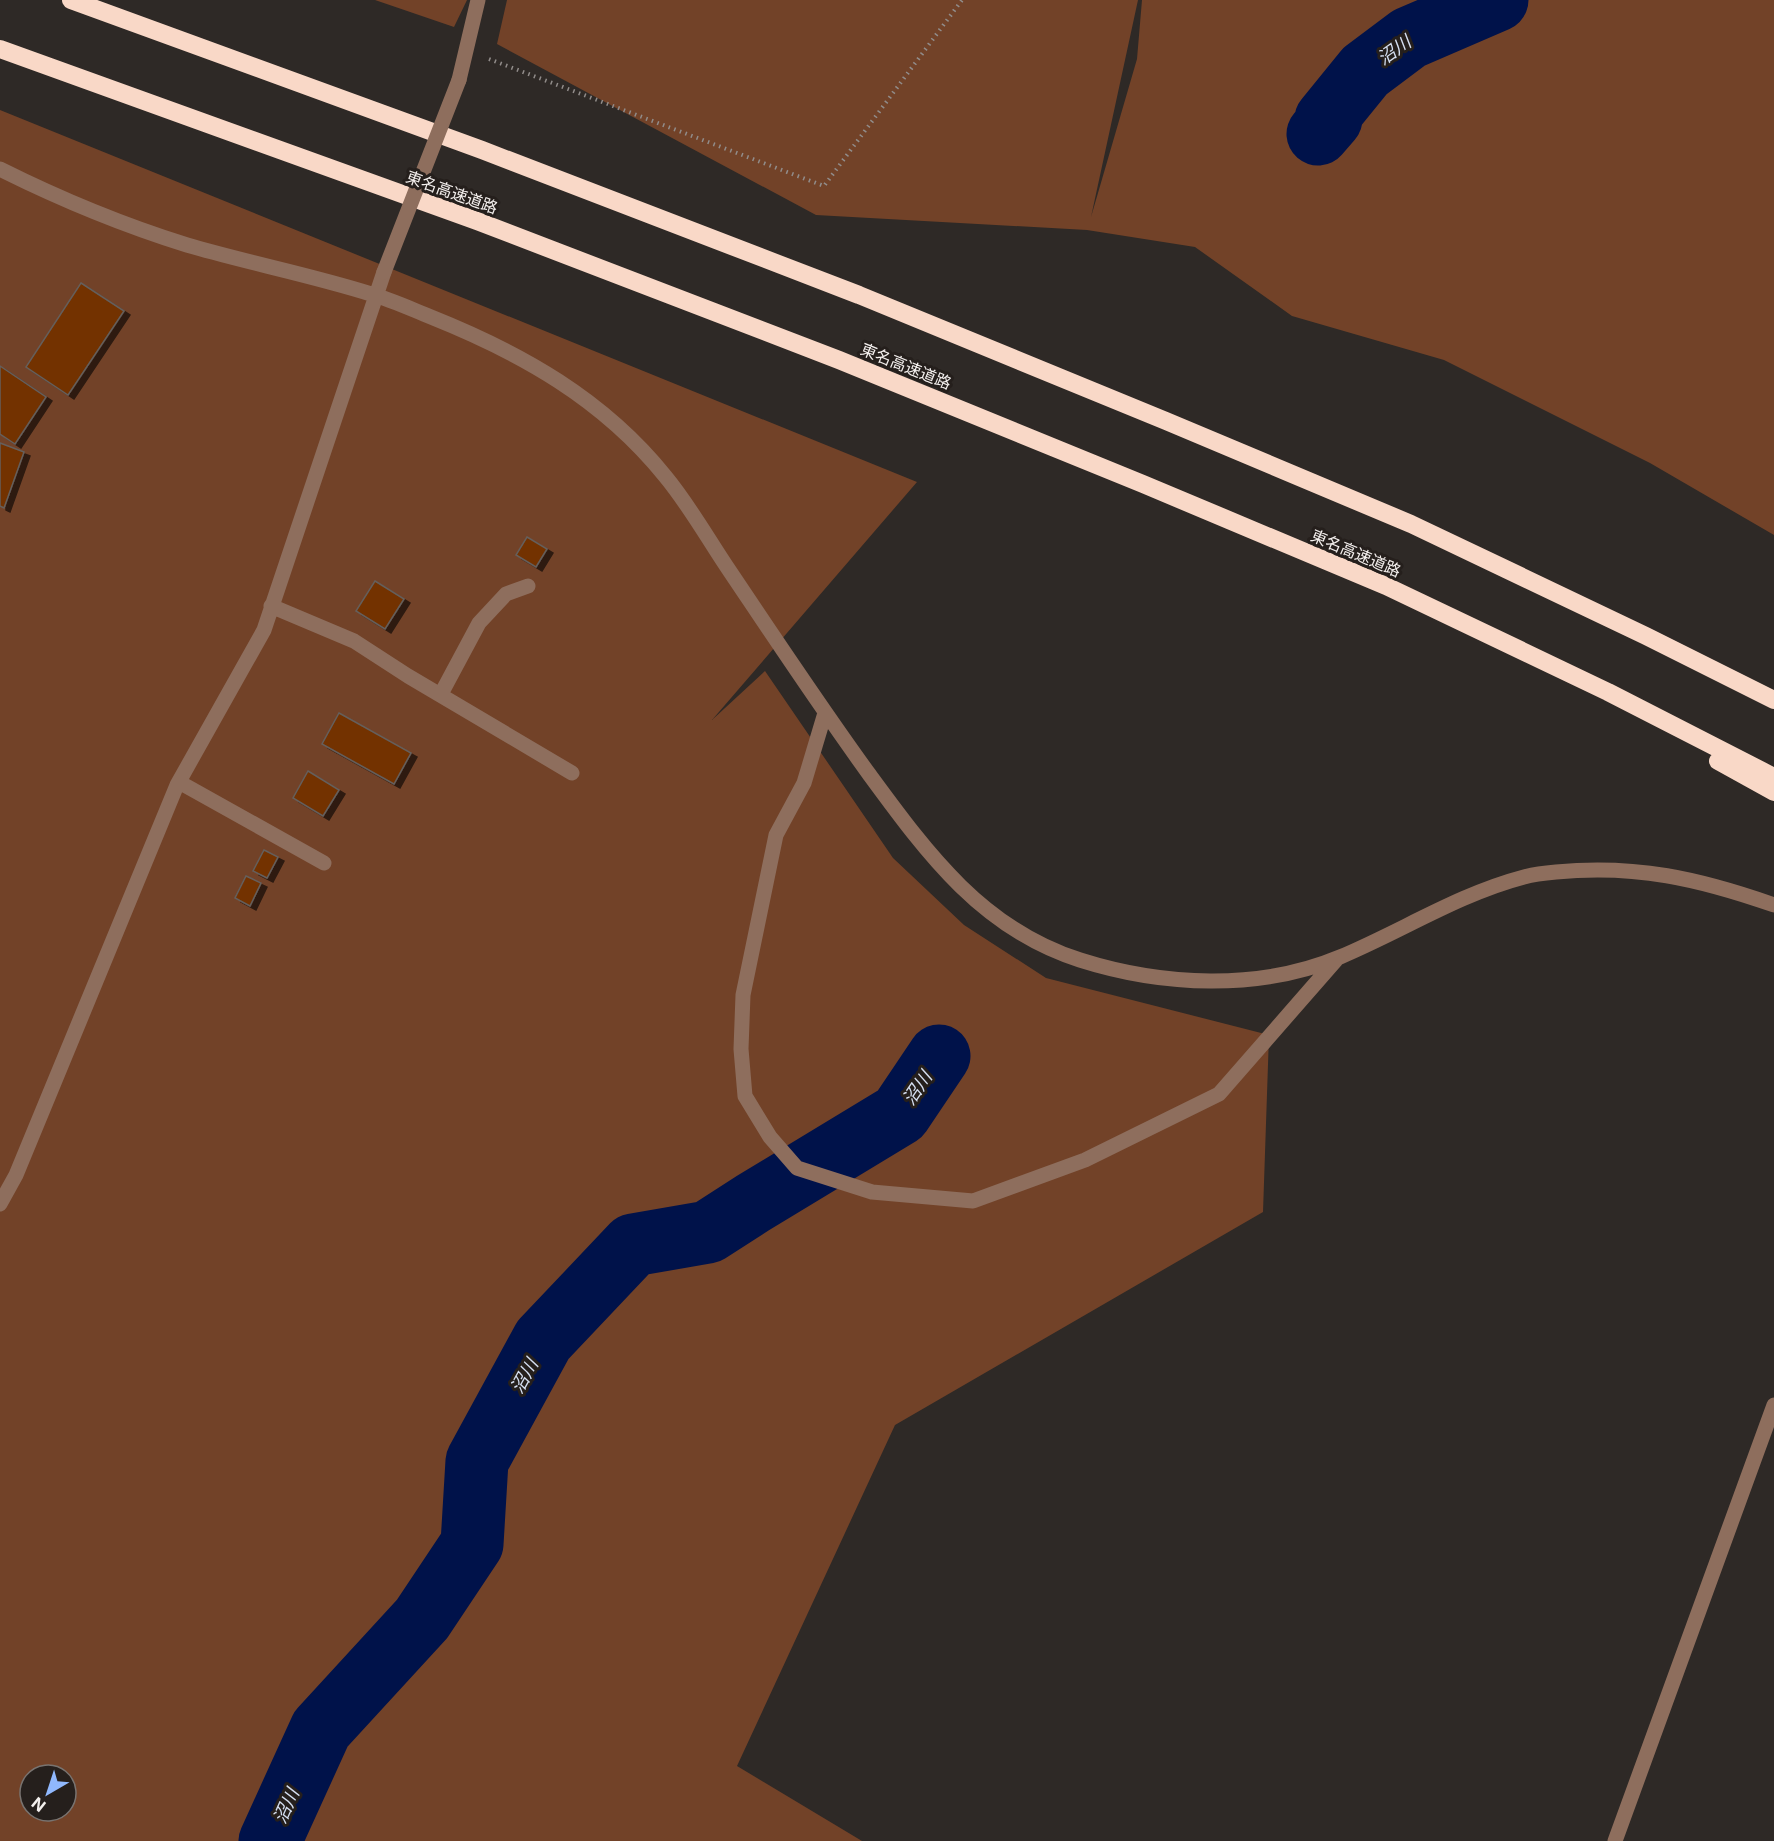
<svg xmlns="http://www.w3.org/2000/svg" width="1774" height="1841" font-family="Inter,'Noto Sans JP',sans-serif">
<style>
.green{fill:#724228;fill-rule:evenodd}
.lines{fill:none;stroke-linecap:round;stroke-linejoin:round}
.river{stroke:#00124a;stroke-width:63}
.building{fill:#733100;stroke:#655f5b;stroke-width:1.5;filter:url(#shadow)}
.path{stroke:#918c8a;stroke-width:4;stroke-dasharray:1.5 4.5;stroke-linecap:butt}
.minor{stroke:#8e6e5d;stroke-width:15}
.highway{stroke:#f9d8c7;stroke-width:18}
.minor-bridge{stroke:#8e6e5d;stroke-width:15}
.labels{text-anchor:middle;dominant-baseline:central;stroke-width:6;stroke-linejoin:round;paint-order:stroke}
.street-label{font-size:16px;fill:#f4f0ee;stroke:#251f1c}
.water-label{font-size:18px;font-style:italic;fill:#d6e0f3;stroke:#251f1c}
</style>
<defs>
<filter id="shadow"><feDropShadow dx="6" dy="4" stdDeviation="0" flood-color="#0009"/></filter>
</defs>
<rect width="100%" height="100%" fill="#2e2926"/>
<path class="green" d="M 375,0 L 467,0 L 454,27 Z
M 507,0 L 1138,0 L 1091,217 L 1137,59 L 1142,0 L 1774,0 L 1774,535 L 1650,463 L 1444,360 L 1292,316 L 1195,247 L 1087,230 L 816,215 L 497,44 Z
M 0,110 L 917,482 L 712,720 L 765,671 L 893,858 L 964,925 L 1046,978 L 1269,1035 L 1263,1212 L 895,1425 L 737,1766 L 862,1841 L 0,1841 ZM 30,1775 L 66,1775 L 66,1811 L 30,1811 Z"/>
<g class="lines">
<path class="river" d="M 1318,134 L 1331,119 L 1326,119 L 1365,71 L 1409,38 L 1497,0
M 270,1841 L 321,1729 L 422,1619 L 472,1544 L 477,1461 L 543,1340 L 633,1245 L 708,1232 L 753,1203 L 900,1114 L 939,1056"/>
</g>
<path class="building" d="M 81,283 L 124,311 L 68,395 L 26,367 Z
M 0,366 L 46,397 L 15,444 L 0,434 Z
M 0,443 L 24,452 L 4,508 L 0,506 Z
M 527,537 L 547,549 L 536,567 L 516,555 Z
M 375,581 L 404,599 L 385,629 L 356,611 Z
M 339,713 L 411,753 L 394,784 L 322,744 Z
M 308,771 L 339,790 L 323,816 L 293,798 Z
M 264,850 L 278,857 L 267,878 L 253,871 Z
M 246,876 L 261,883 L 250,906 L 235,898 Z"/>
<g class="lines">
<path class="path" d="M 489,59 L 824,186 L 962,0"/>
<path class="minor" d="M 459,80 L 478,0
M 0,169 C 60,199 123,225 187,245 C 248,263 311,275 371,294 C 392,300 411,309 431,317 C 521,353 603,399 665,476 C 690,506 709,541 731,573 C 776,640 821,708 869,774 C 927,853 982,929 1080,960 C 1162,986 1259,991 1340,957 C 1402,931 1459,894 1524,877 C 1535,874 1545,873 1556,872 C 1635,864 1700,879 1774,905
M 271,606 L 354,641 L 408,676 L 572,773
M 441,694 L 479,623 L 506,594 L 528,586
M 825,713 L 804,783 L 776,835 L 743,995 L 741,1049 L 745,1096 L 770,1137 L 797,1168 L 872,1192 L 973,1201 L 1085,1160 L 1219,1094 L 1336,960
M 179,782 L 324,863
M 0,1204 L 16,1175 L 177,785 L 264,630 L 384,272
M 1615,1841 L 1774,1405"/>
<path class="highway" d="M 71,0 L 482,150 L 859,295 L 1166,421 L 1411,524 L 1646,636 L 1774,700
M 0,49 L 477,221 L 839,360 L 1143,484 L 1386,586 L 1608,692 L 1774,777
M 1718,761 L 1774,792"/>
<path class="minor-bridge" d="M 384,272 L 459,80"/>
</g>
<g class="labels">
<g class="street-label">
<text transform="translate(452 192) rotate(20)">東名高速道路</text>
<text transform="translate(906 366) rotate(22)">東名高速道路</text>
<text transform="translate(1356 553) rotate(23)">東名高速道路</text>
</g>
<g class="water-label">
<text transform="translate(1394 50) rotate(-35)">沼川</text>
<text transform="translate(917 1088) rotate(-56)">沼川</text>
<text transform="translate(524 1376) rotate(-61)">沼川</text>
<text transform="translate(286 1806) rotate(-66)">沼川</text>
</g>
</g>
<g transform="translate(48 1793) rotate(219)"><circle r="28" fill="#251f1c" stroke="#787370" stroke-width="1.5"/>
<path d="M0-4.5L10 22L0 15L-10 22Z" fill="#90b8fd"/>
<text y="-9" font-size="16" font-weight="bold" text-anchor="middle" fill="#f4f0ee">N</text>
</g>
</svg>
